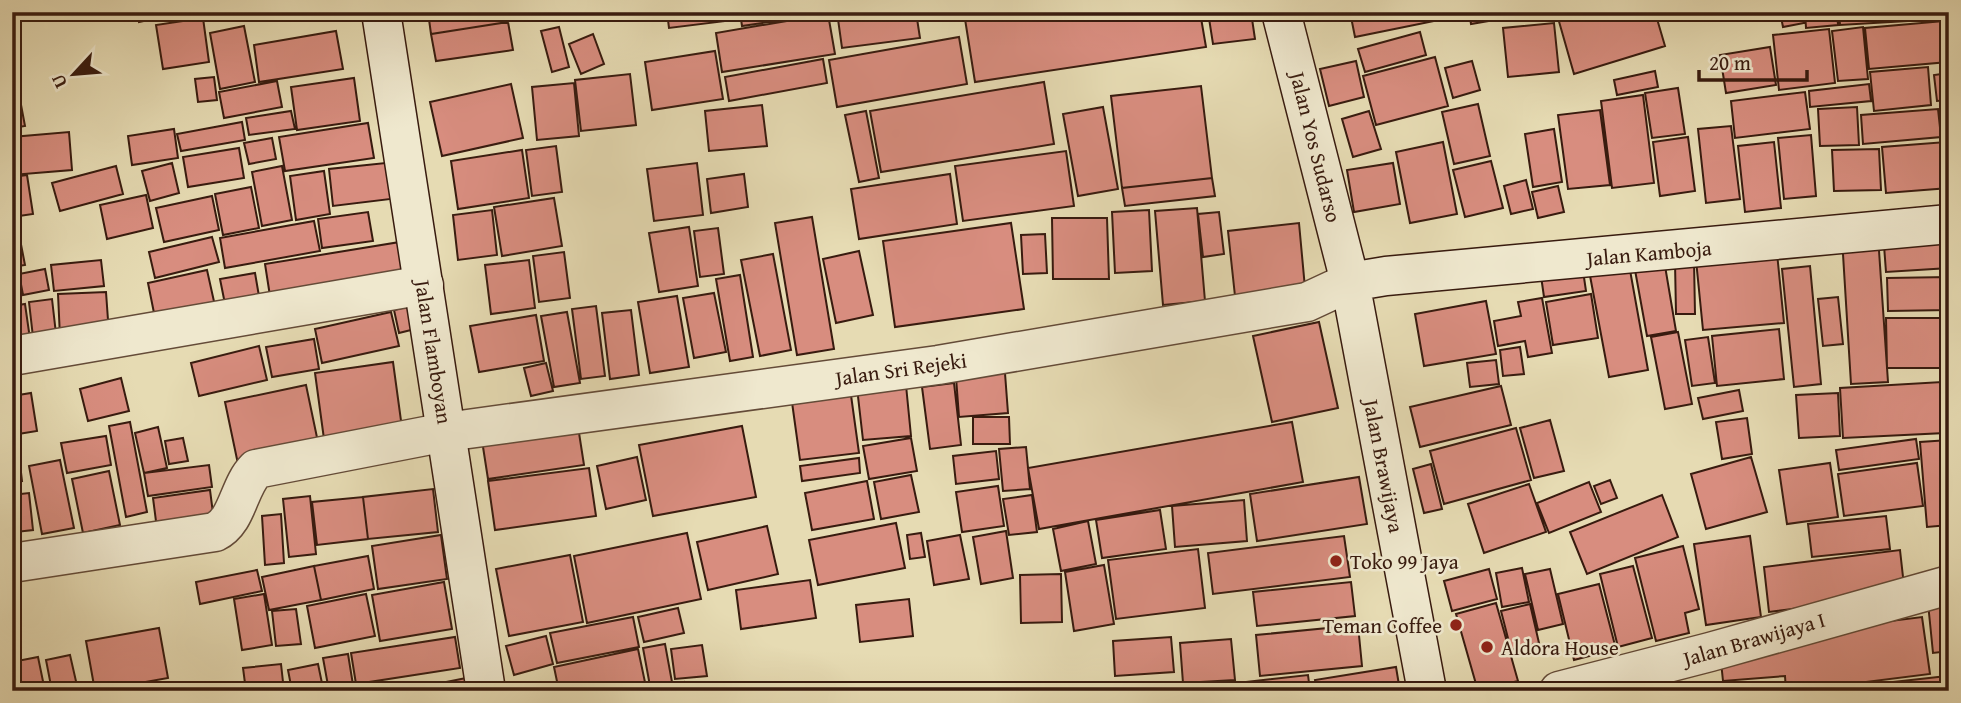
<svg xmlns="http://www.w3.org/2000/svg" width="1961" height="703" font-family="'Gentium Book Plus',serif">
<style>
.building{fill:#d88d7f;stroke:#381b0f;stroke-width:2}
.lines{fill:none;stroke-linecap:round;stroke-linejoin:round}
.street-casing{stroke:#644b38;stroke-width:41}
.secondary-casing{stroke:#381b0f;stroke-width:41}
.street{stroke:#efe8ce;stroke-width:38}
.secondary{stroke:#efe8ce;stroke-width:38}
.poi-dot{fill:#8f2418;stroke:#efe8ce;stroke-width:2.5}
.labels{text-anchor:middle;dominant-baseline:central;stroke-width:5;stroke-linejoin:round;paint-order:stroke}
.street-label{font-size:21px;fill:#381b0f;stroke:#efe8ce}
.poi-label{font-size:21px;fill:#381b0f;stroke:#efe8ce;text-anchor:start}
</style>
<rect width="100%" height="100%" fill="#e6dbb3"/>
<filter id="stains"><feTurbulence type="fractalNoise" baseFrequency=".00286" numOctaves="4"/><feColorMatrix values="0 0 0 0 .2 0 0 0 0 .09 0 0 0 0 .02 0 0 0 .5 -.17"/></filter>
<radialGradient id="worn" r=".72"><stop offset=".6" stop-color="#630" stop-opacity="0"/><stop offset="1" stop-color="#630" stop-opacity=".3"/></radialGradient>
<path class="building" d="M 137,12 L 185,12 L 139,22 Z
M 428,12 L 506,12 L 508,22 L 431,34 Z
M 512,12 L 564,12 L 564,16 L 513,21 Z
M 667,12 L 733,12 L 734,20 L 669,28 Z
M 740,12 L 831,12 L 831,13 L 742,26 Z
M 837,12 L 916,12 L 920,38 L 842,48 Z
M 937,12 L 973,12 L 973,15 L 937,17 Z
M 1010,12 L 1200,12 L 1206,47 L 975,82 L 965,19 Z
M 1208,12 L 1251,12 L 1255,39 L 1213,44 Z
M 1350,12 L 1438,12 L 1439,20 L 1355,37 Z
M 1469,12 L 1511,12 L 1512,17 L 1471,24 Z
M 1579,12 L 1655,12 L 1665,46 L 1574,74 L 1558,18 Z
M 1780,12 L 1802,12 L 1804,23 L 1783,27 Z
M 1805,12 L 1837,12 L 1838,25 L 1806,28 Z
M 1839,12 L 1906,12 L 1907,21 L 1840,25 Z
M 828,14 L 835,54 L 722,72 L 716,33 Z
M 203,18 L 209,62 L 163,69 L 156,25 Z
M 1944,21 L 1948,62 L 1869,69 L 1865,28 Z
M 508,22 L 513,50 L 436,61 L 431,34 Z
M 1554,23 L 1559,72 L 1508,77 L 1503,28 Z
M 244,26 L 255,82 L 220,89 L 210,33 Z
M 559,27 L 569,67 L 552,72 L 541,31 Z
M 1863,27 L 1868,79 L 1838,81 L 1832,31 Z
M 1829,29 L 1835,83 L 1779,90 L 1773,35 Z
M 336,31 L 343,69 L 259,82 L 254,45 Z
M 1420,32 L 1426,55 L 1365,72 L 1358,49 Z
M 593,34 L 604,64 L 581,74 L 569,44 Z
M 959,37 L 967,84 L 837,107 L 829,60 Z
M 1770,47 L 1776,85 L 1726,93 L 1720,55 Z
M 715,51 L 723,99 L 652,110 L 645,62 Z
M 1435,57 L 1448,106 L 1376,125 L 1363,76 Z
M 823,59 L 827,83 L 729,101 L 725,77 Z
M 1356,61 L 1364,97 L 1329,106 L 1320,69 Z
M 1472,61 L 1480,90 L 1453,98 L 1445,68 Z
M 1928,67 L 1931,105 L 1874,111 L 1870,72 Z
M 1655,71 L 1658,87 L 1617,95 L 1614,80 Z
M 1949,73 L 1949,100 L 1937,101 L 1934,75 Z
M 630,74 L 636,125 L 581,131 L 575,80 Z
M 214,77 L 217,100 L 198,102 L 195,79 Z
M 354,78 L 360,121 L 297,130 L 291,87 Z
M 277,81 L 282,107 L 224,118 L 219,92 Z
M 1044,82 L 1054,144 L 881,172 L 870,111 Z
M 574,83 L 579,136 L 537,140 L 532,87 Z
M 511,84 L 523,138 L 442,156 L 430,102 Z
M 1869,84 L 1871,101 L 1810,107 L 1809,91 Z
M 1201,86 L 1212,178 L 1122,188 L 1111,96 Z
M 1678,88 L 1685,134 L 1652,138 L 1645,93 Z
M 18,89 L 25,126 L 12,128 L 12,90 Z
M 1805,92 L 1810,129 L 1735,138 L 1731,101 Z
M 1643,95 L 1654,183 L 1612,188 L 1601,101 Z
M 1478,104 L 1490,156 L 1454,164 L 1442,112 Z
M 762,105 L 767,146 L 709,151 L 705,111 Z
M 1103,107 L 1118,189 L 1078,196 L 1063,114 Z
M 1857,107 L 1859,145 L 1820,146 L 1818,109 Z
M 1938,109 L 1941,137 L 1863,144 L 1861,115 Z
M 1600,110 L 1610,185 L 1568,189 L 1558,115 Z
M 291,111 L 295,129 L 249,135 L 246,118 Z
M 866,111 L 879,178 L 859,182 L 845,115 Z
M 1369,111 L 1381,149 L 1353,157 L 1342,119 Z
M 242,122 L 245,140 L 181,151 L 177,134 Z
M 368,123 L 374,158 L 285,171 L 279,137 Z
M 1731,126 L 1740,199 L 1706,203 L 1698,129 Z
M 174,129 L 178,158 L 132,165 L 128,136 Z
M 1554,129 L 1562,182 L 1533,187 L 1525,134 Z
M 69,132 L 72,170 L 12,175 L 12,137 Z
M 1811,135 L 1816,196 L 1784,199 L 1778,138 Z
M 1688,137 L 1695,191 L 1660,196 L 1653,142 Z
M 272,138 L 276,159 L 249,164 L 244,143 Z
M 1443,142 L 1457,214 L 1410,223 L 1396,152 Z
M 1774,142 L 1781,208 L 1745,212 L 1738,146 Z
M 1946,142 L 1949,188 L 1886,193 L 1882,147 Z
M 556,146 L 562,192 L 532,196 L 526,150 Z
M 239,148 L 244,178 L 188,187 L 183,157 Z
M 1879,149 L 1881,190 L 1834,191 L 1832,150 Z
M 522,150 L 529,198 L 458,209 L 451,161 Z
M 1066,151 L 1074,206 L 963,221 L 955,166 Z
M 1491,161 L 1503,208 L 1465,217 L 1453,170 Z
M 395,162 L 399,198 L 333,206 L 329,169 Z
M 172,163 L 179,193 L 150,201 L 142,171 Z
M 697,163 L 703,215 L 654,221 L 647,169 Z
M 1393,163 L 1400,204 L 1354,212 L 1347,170 Z
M 116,166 L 123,194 L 60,211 L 52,183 Z
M 282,166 L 292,220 L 262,226 L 252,172 Z
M 324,171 L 330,214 L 296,220 L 290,176 Z
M 744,174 L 748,207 L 711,213 L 707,179 Z
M 950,174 L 957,224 L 859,239 L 851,189 Z
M 27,175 L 33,214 L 12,217 L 12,177 Z
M 1212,178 L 1215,196 L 1125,206 L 1122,188 Z
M 1526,180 L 1533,209 L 1511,214 L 1504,186 Z
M 1558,186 L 1564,212 L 1538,218 L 1532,192 Z
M 251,187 L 259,228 L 223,235 L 215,194 Z
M 146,195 L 153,228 L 107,239 L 100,205 Z
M 212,196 L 219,230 L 164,242 L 156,208 Z
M 554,198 L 562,246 L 502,256 L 494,207 Z
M 1197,208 L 1205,301 L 1163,305 L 1155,211 Z
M 492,210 L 497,255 L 458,260 L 453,215 Z
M 1149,210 L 1152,271 L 1115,273 L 1112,212 Z
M 368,212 L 373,241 L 322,248 L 318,219 Z
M 1219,212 L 1224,254 L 1203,257 L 1198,214 Z
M 812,217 L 834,349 L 797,355 L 775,223 Z
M 1052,218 L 1107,218 L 1109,279 L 1053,279 Z
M 314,221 L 320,251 L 225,268 L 220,238 Z
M 1011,223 L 1024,309 L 895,327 L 883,241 Z
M 1299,223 L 1305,288 L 1235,296 L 1228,231 Z
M 17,224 L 25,265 L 12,267 L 12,225 Z
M 689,227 L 698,286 L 659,292 L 649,233 Z
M 718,228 L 724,274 L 700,277 L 694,231 Z
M 1949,229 L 1949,268 L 1886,272 L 1883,232 Z
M 1045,234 L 1047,273 L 1023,274 L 1021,235 Z
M 1878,236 L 1888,382 L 1851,384 L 1842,238 Z
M 212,237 L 219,262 L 155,278 L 149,252 Z
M 406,241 L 411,273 L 270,296 L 265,264 Z
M 1776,243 L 1784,323 L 1703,330 L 1695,250 Z
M 859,251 L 873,315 L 836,323 L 823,259 Z
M 564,252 L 570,298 L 539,302 L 533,256 Z
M 773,254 L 791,350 L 760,356 L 741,260 Z
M 1663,254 L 1676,331 L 1647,336 L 1633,259 Z
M 1628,259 L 1648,370 L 1609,377 L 1588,265 Z
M 101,260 L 104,286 L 54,291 L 51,265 Z
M 529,260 L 535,308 L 491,314 L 485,265 Z
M 1694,261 L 1695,314 L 1676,314 L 1675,262 Z
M 1582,264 L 1586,291 L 1544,297 L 1540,269 Z
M 1810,266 L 1821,384 L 1794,387 L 1782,269 Z
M 45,269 L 49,290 L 23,295 L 19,274 Z
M 207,270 L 215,306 L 155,318 L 148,283 Z
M 12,272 L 19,302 L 12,303 Z
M 255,273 L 260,302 L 226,309 L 220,279 Z
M 740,275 L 753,357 L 730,361 L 716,279 Z
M 1949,277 L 1949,310 L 1888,311 L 1887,278 Z
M 106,292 L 109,334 L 60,337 L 58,294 Z
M 714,293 L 726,352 L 694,358 L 683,298 Z
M 1591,294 L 1598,338 L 1553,345 L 1546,302 Z
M 677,296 L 689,367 L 650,373 L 638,302 Z
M 1838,297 L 1843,344 L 1823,346 L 1818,299 Z
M 1542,298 L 1552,353 L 1528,357 L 1525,341 L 1498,346 L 1494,321 L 1521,316 L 1518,302 Z
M 52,299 L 56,334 L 33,337 L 29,302 Z
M 1486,301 L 1496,354 L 1424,366 L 1415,314 Z
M 25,304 L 30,339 L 12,342 L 12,306 Z
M 414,305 L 419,328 L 399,333 L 394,310 Z
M 596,306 L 605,376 L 581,379 L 572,309 Z
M 631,310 L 639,375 L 610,379 L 602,313 Z
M 391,312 L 399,346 L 322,363 L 315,329 Z
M 567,312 L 580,383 L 554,387 L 541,316 Z
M 536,315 L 544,361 L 479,372 L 470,326 Z
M 1886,318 L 1949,318 L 1949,368 L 1887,368 Z
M 1319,322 L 1338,408 L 1272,422 L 1253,336 Z
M 1779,329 L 1784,379 L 1717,386 L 1712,336 Z
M 1678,332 L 1692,404 L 1665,409 L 1651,337 Z
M 1708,337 L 1715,383 L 1692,386 L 1685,340 Z
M 314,339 L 319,369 L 272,377 L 266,347 Z
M 259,346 L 267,380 L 199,396 L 191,363 Z
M 1520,347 L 1524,374 L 1503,376 L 1500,350 Z
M 1004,360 L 1008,413 L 959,417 L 955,364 Z
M 1496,360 L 1499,384 L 1470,387 L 1467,363 Z
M 393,362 L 402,428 L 324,439 L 315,373 Z
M 546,363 L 553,391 L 531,396 L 524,368 Z
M 905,375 L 911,436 L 863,440 L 856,379 Z
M 121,378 L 129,411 L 88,421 L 80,389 Z
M 1942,382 L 1945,433 L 1843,438 L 1840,388 Z
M 954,383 L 961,445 L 930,449 L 922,387 Z
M 306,385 L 319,447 L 238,464 L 225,402 Z
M 1501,386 L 1511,425 L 1420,447 L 1410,407 Z
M 850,388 L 859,453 L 800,460 L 791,395 Z
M 1739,390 L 1743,411 L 1703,419 L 1698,398 Z
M 31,393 L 37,431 L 12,435 L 12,396 Z
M 1838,393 L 1840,436 L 1799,438 L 1796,395 Z
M 973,417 L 1009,417 L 1010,444 L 973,444 Z
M 1747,418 L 1752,454 L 1722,459 L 1716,422 Z
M 577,420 L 584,465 L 488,479 L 481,434 Z
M 1550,420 L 1564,471 L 1534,478 L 1520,428 Z
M 130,422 L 147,512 L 126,517 L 109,426 Z
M 1292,422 L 1303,482 L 1039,529 L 1028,468 Z
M 742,426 L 756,497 L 653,516 L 639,445 Z
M 158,427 L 167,468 L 144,473 L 135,433 Z
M 1516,428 L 1531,480 L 1444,504 L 1430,451 Z
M 106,436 L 111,465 L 67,473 L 61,443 Z
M 12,438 L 17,438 L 22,481 L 12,482 Z
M 183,438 L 188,461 L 169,464 L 165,441 Z
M 911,438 L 917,471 L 869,479 L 863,446 Z
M 1916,439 L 1919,459 L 1839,470 L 1836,450 Z
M 1949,440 L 1949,525 L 1927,527 L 1920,442 Z
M 1026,447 L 1030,489 L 1003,491 L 999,449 Z
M 996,451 L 999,479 L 956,484 L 953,456 Z
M 637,457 L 646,500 L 606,509 L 597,466 Z
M 1751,457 L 1767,512 L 1706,529 L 1691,474 Z
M 859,458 L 860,473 L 802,481 L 800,466 Z
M 60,460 L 74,528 L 42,534 L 29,466 Z
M 1830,463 L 1838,517 L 1787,524 L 1779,470 Z
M 1917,463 L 1923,506 L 1844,516 L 1838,474 Z
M 1431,464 L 1442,509 L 1424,513 L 1413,469 Z
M 209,465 L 212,487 L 148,496 L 144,473 Z
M 589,468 L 596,516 L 495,530 L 488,481 Z
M 109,471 L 120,525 L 83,533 L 72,479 Z
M 911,475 L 919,512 L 881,519 L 874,482 Z
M 1359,477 L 1367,524 L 1257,541 L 1250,494 Z
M 1610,480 L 1617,498 L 1601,504 L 1594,486 Z
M 867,481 L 874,519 L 812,530 L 805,493 Z
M 1589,482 L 1601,512 L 1549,533 L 1537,503 Z
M 1529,484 L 1546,532 L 1484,553 L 1468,504 Z
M 998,486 L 1004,526 L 962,532 L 956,492 Z
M 433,489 L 438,532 L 368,539 L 363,497 Z
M 210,490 L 214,521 L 157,529 L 153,498 Z
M 29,493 L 33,530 L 16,532 L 12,495 Z
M 1032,495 L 1037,532 L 1009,535 L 1003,499 Z
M 1662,495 L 1678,537 L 1587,574 L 1570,532 Z
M 310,496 L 316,554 L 289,557 L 283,499 Z
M 363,497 L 368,539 L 317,545 L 312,502 Z
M 1244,500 L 1247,541 L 1175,547 L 1172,506 Z
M 1160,510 L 1166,549 L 1102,558 L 1096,520 Z
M 281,514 L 284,563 L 265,565 L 262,516 Z
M 1886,516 L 1890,549 L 1812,557 L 1808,524 Z
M 1088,521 L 1096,564 L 1061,571 L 1053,529 Z
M 896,523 L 905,568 L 818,585 L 809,540 Z
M 767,526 L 778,574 L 708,590 L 697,542 Z
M 1006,531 L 1013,578 L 981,584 L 973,537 Z
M 687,533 L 701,599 L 587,623 L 574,556 Z
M 921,533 L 925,557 L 910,559 L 907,535 Z
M 441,535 L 447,579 L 378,589 L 372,546 Z
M 960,535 L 969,579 L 934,585 L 927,541 Z
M 1344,536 L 1350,577 L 1213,594 L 1208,553 Z
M 1750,536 L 1761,617 L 1706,625 L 1694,544 Z
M 1683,546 L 1699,609 L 1685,613 L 1689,633 L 1656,641 L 1635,558 Z
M 1198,549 L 1205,608 L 1116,619 L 1108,560 Z
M 1900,550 L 1905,595 L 1769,612 L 1764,567 Z
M 570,555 L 583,622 L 509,636 L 496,569 Z
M 368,556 L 374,589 L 321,600 L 314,566 Z
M 1104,565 L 1114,624 L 1074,631 L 1065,572 Z
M 314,566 L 321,600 L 269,610 L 262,577 Z
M 1633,566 L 1652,638 L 1618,647 L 1600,574 Z
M 1522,568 L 1529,602 L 1502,607 L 1496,573 Z
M 1489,569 L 1497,599 L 1452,611 L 1444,581 Z
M 1550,569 L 1563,624 L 1538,630 L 1525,574 Z
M 257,570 L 262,591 L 200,604 L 196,582 Z
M 1061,574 L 1062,622 L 1021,623 L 1020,575 Z
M 810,580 L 816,618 L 741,629 L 736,590 Z
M 444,582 L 452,629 L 380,641 L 372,595 Z
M 1351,582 L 1355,616 L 1257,626 L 1253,592 Z
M 1599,584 L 1616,649 L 1574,660 L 1558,594 Z
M 264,594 L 272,645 L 242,650 L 234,599 Z
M 366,594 L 375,636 L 315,648 L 307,606 Z
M 909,599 L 913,636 L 860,642 L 856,605 Z
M 1949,601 L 1949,651 L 1933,653 L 1928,603 Z
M 1496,603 L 1518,681 L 1478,691 L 1456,614 Z
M 1530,604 L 1539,643 L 1511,650 L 1501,611 Z
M 678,608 L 684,633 L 644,642 L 638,617 Z
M 296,609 L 301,644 L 276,646 L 272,611 Z
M 633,617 L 639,647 L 557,663 L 550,633 Z
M 1922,617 L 1930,674 L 1794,691 L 1786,691 L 1785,676 L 1723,681 L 1720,652 L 1779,635 Z
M 1358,625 L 1362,666 L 1260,676 L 1256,635 Z
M 159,628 L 168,678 L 95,691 L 86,641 Z
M 546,636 L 553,664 L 514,675 L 506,646 Z
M 455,637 L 460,668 L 356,684 L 351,653 Z
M 1171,637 L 1174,672 L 1115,676 L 1113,641 Z
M 1231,639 L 1235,680 L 1183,683 L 1180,643 Z
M 665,644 L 672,682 L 650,686 L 643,648 Z
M 702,645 L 707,676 L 675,679 L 671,649 Z
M 638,649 L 646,687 L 628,691 L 559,691 L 554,667 Z
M 348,654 L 354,691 L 329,691 L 323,658 Z
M 70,655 L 78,690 L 52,691 L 46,660 Z
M 38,657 L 45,691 L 12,691 L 12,662 Z
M 281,664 L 284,691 L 246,691 L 243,668 Z
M 318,664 L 323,688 L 292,691 L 288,670 Z
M 1396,667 L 1400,691 L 1317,691 L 1315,680 Z
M 481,675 L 479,691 L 438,691 L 436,684 Z
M 1308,675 L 1310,691 L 1203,691 L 1203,687 Z
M 1949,676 L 1949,691 L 1821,690 L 1938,677 Z
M 1664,677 L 1667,691 L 1620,691 Z
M 684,682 L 686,691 L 652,691 Z
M 1107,686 L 1107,691 L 1076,691 L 1076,688 Z"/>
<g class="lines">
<g class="street-casing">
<path id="street" d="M 12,356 L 424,285
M 12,563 L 215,532 C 238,521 238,487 256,469 L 446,432 L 938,365 L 1307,302 L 1350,282
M 1559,691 L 1710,652 L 1949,585"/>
</g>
<g class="secondary-casing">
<path id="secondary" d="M 381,12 L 486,691
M 1281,12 L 1350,282 L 1427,691
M 1350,282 L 1386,276 L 1949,224"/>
</g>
<use href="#street" class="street"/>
<use href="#secondary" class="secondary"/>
</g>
<g class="poi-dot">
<circle cx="1336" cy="561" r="7"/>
<circle cx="1456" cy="625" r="7"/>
<circle cx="1487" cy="647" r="7"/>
</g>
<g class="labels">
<g class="street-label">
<text transform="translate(1316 147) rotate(76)">Jalan Yos Sudarso</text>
<text transform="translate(1649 253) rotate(-5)">Jalan Kamboja</text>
<text transform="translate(434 352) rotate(81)">Jalan Flamboyan</text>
<text transform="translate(901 369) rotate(-8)">Jalan Sri Rejeki</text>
<text transform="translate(1384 466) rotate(79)">Jalan Brawijaya</text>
<text transform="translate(1754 639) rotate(-16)">Jalan Brawijaya I</text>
</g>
<g class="poi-label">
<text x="1350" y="561">Toko 99 Jaya</text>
<text x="1442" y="625" text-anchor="end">Teman Coffee</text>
<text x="1501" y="647">Aldora House</text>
</g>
</g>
<rect width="1961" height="703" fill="none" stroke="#e6dbb3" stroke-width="42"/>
<rect x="14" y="14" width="1933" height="675" fill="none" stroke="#381b0f" stroke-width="3.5"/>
<rect x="21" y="21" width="1919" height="661" fill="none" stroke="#381b0f" stroke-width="2"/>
<g transform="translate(74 74) rotate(244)" stroke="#efe8ce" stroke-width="5" paint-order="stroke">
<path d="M0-5L12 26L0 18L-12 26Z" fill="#381b0f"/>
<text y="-10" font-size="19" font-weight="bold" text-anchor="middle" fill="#381b0f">U</text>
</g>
<path d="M1699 70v10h108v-10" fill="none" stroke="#381b0f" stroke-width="3.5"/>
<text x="1709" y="70" font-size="21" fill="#381b0f" stroke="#efe8ce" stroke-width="5" paint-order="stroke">20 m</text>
<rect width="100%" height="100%" filter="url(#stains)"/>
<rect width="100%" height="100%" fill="url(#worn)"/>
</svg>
